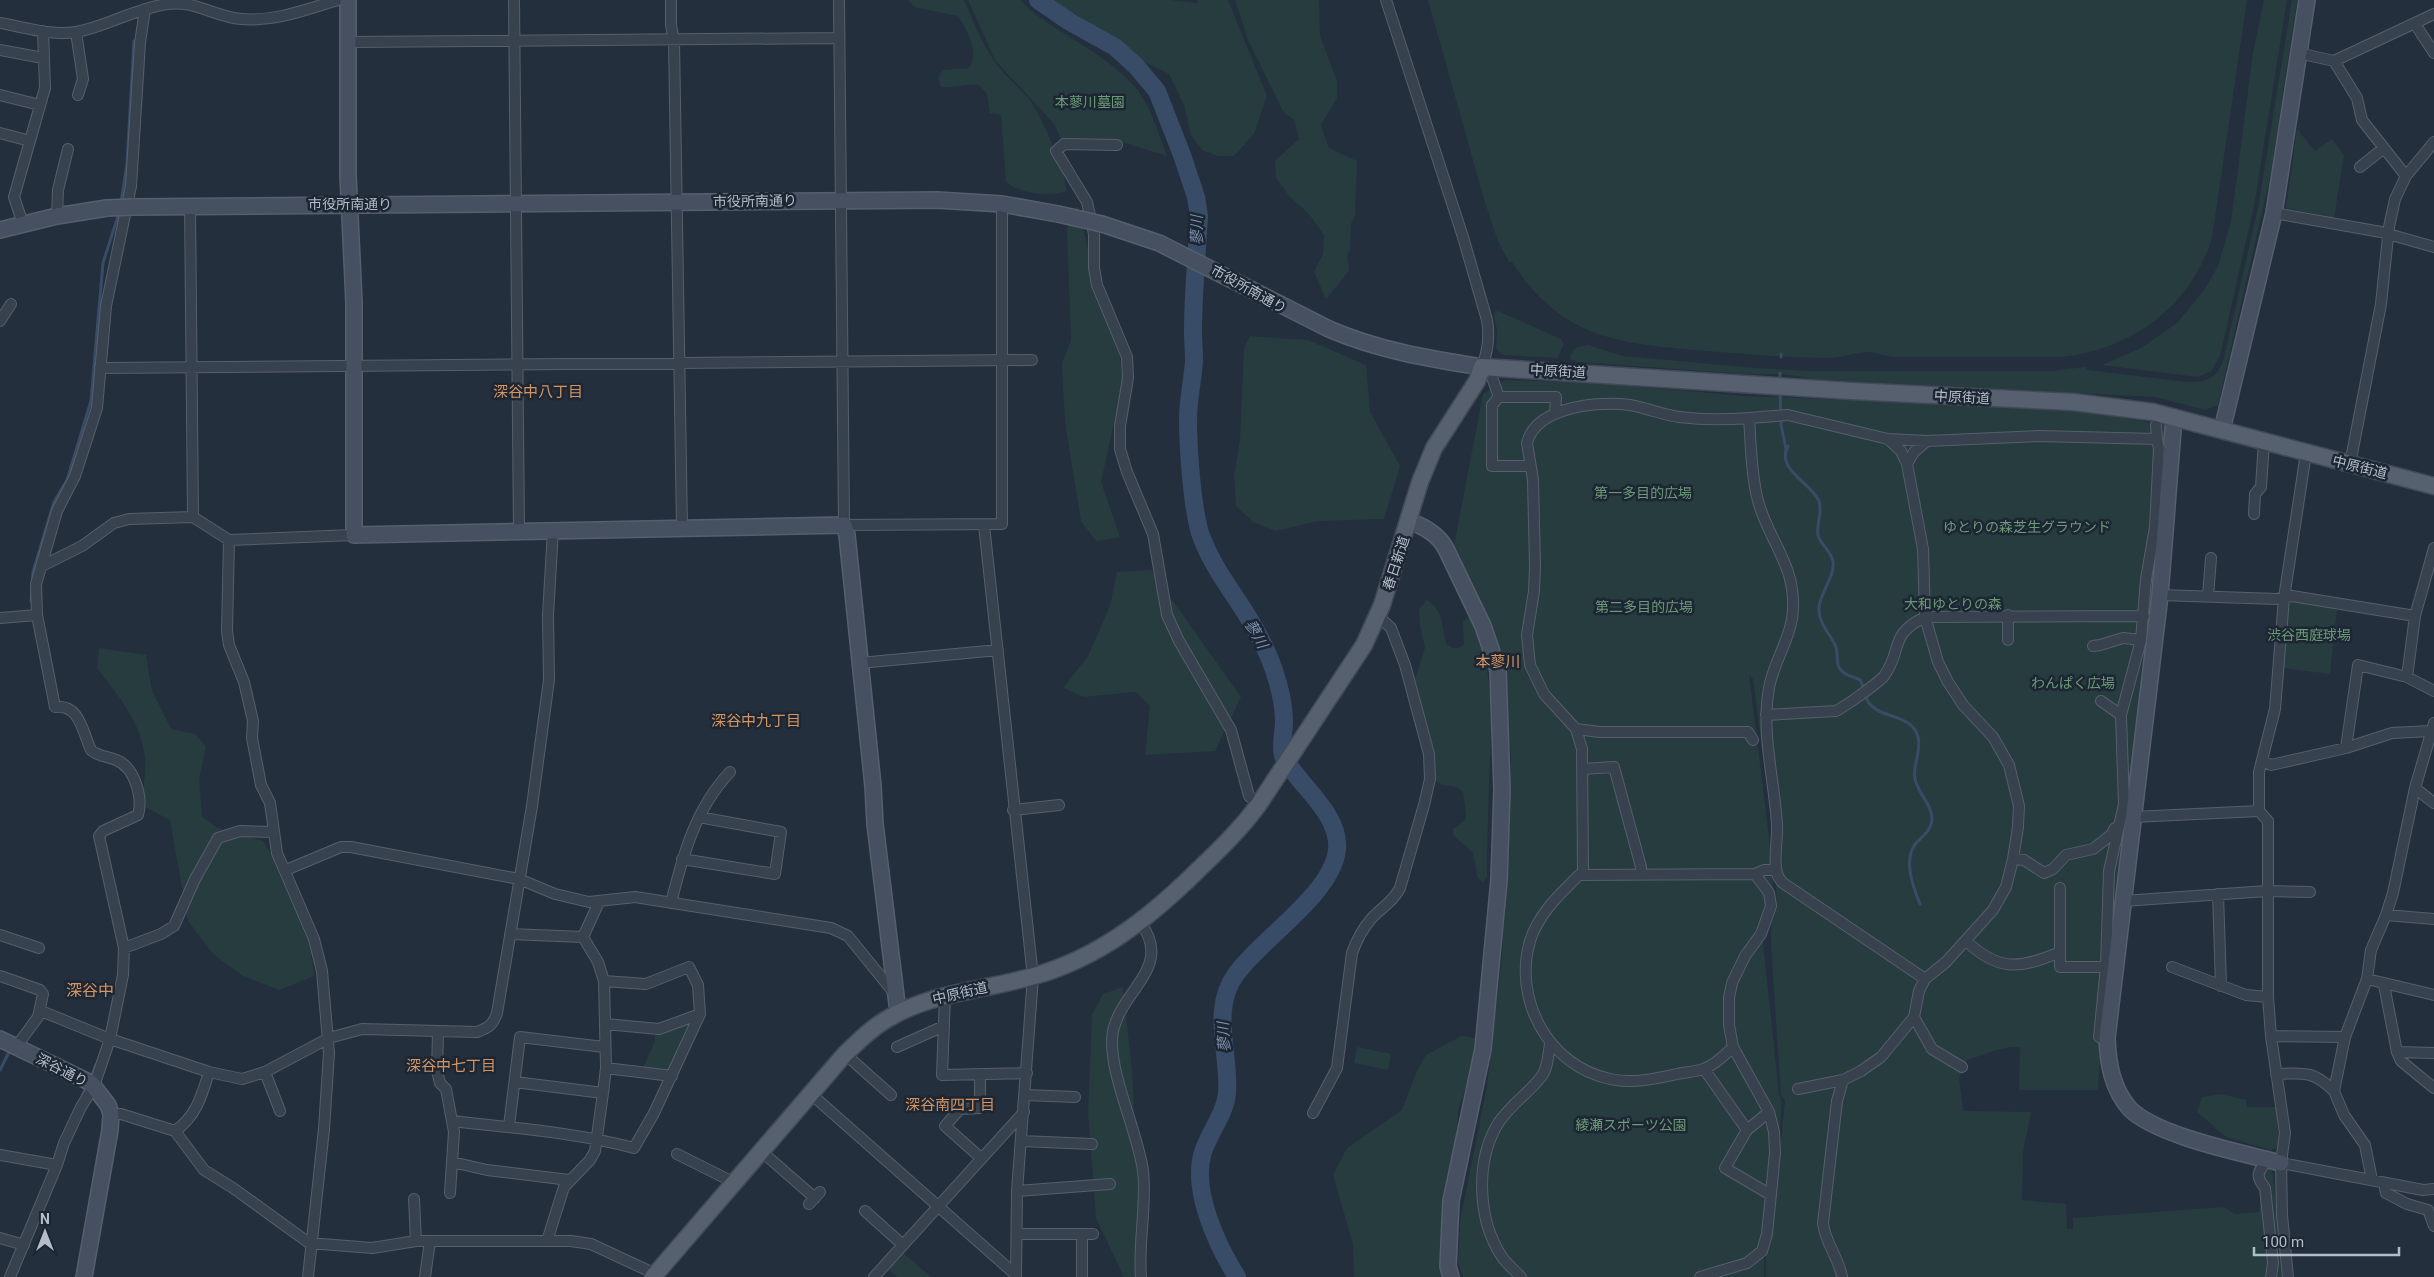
<svg xmlns="http://www.w3.org/2000/svg" width="2434" height="1277" font-family="Roboto,'Noto Sans JP',sans-serif">
<style>
.green{fill:#263c3f}
.lines{fill:none;stroke-linecap:round;stroke-linejoin:round}
.stream{stroke:#394c67;stroke-width:3}
.river{stroke:#394c67;stroke-width:18}
.street-casing{stroke:#565f6c;stroke-width:12}
.secondary-casing{stroke:#565f6c;stroke-width:18}
.primary-casing{stroke:#414a57;stroke-width:19}
.street{stroke:#38414e;stroke-width:10}
.secondary{stroke:#465061;stroke-width:15}
.primary{stroke:#56606e;stroke-width:16}
.secondary-bridge-casing{stroke:#565f6c;stroke-width:18;stroke-linecap:butt}
.secondary-bridge{stroke:#465061;stroke-width:15}
.labels{text-anchor:middle;dominant-baseline:central;stroke-width:5;stroke-linejoin:round;paint-order:stroke}
.park-label{font-size:14px;fill:#6b9a76;stroke:#1d2633}
.street-label{font-size:14px;fill:#b4bcc9;stroke:#1d2633}
.water-label{font-size:15px;font-style:italic;fill:#7c92b1;stroke:#1d2633}
.neighbourhood-label{font-size:15px;fill:#d59563;stroke:#1d2633}
.quarter-label{font-size:16px;fill:#d59563;stroke:#1d2633}
</style>
<rect width="100%" height="100%" fill="#242f3e"/>
<path class="green" d="M 908,0 L 964,0 C 973,21 982,43 995,62 C 1005,77 1021,88 1031,102 C 1042,117 1067,174 1066,191 C 1051,198 1018,193 1006,182 L 1001,115 L 990,113 L 987,94 L 979,85 C 966,84 954,88 941,87 L 938,78 L 943,70 L 969,68 C 980,52 967,31 958,16 L 914,7 Z
M 968,0 L 1021,0 C 1035,17 1055,27 1073,39 C 1094,52 1128,74 1141,95 C 1153,113 1159,136 1167,156 L 1119,141 L 1062,143 L 1055,125 L 995,60 Z
M 1043,0 L 1170,0 L 1197,3 L 1199,0 L 1228,0 L 1267,96 L 1254,134 L 1234,156 L 1218,156 L 1202,150 L 1191,135 L 1184,105 L 1169,74 L 1110,45 L 1056,11 Z
M 1235,0 L 1319,0 L 1320,36 L 1337,81 L 1337,98 L 1321,125 L 1329,148 L 1357,161 L 1355,215 L 1351,224 L 1350,250 L 1347,254 L 1349,271 L 1326,299 L 1314,272 L 1323,254 L 1324,235 L 1309,214 L 1290,197 L 1276,178 L 1275,161 L 1299,139 L 1294,120 L 1283,111 L 1249,42 Z
M 1428,0 L 2247,0 L 2212,238 C 2191,306 2132,350 2061,357 L 1895,357 C 1886,357 1878,353 1869,352 C 1856,352 1842,358 1828,358 C 1787,358 1747,354 1706,351 C 1621,344 1562,340 1512,262 L 1509,262 L 1498,241 L 1484,199 Z
M 2264,0 L 2287,0 L 2254,206 L 2220,356 L 2211,371 L 2198,377 L 2102,365 L 2141,348 L 2177,323 L 2205,289 L 2218,266 L 2231,222 L 2253,53 Z
M 2292,0 L 2297,0 L 2271,173 L 2218,405 L 2205,410 L 2155,397 L 1820,380 L 1783,374 L 1745,374 L 1578,362 L 1570,359 L 1571,354 L 1577,347 L 1588,345 L 1623,356 L 1755,368 L 1809,371 L 2051,371 L 2085,367 L 2088,370 L 2187,382 C 2206,383 2218,378 2224,358 L 2258,208 Z
M 2297,129 L 2315,151 L 2332,139 L 2344,155 L 2334,218 L 2286,208 Z
M 1078,207 L 1091,263 L 1118,345 L 1121,364 L 1123,382 L 1101,482 L 1120,537 L 1096,541 L 1081,521 L 1066,429 L 1063,390 L 1062,363 L 1071,340 L 1067,231 L 1072,208 Z
M 1498,311 L 1561,339 L 1564,343 L 1558,358 L 1503,355 C 1492,348 1498,341 1497,329 C 1496,324 1494,319 1494,313 Z
M 1250,336 L 1308,340 L 1366,365 L 1370,412 L 1400,466 L 1384,519 L 1319,521 L 1276,531 L 1253,522 L 1236,506 L 1234,477 L 1240,440 L 1244,348 Z
M 1505,380 L 1598,383 L 1745,396 L 2023,406 L 2096,413 L 2169,426 L 2161,522 L 2102,1036 L 2098,1090 L 2019,1090 L 2020,1047 C 1999,1047 1987,1054 1967,1060 L 1959,1078 L 1963,1111 L 2031,1112 L 2023,1152 L 2022,1200 L 2066,1204 L 2067,1229 L 2073,1229 L 2073,1218 L 2224,1207 L 2235,1214 L 2259,1212 L 2261,1187 C 2254,1180 2250,1176 2254,1166 L 2261,1163 L 2272,1167 L 2284,1277 L 1766,1277 L 1766,1252 L 1772,1231 L 1785,1100 L 1781,1096 L 1771,943 L 1771,925 L 1777,907 L 1773,833 L 1753,679 L 1749,675 L 1769,837 L 1775,908 L 1763,943 L 1779,1094 L 1782,1102 L 1771,1230 L 1764,1252 L 1764,1277 L 1463,1277 L 1458,1262 L 1460,1222 L 1487,1086 L 1502,955 L 1511,757 L 1502,669 L 1453,551 L 1483,394 Z
M 1151,570 L 1241,697 L 1215,751 L 1145,755 L 1150,706 L 1135,692 L 1084,697 L 1063,688 L 1088,656 L 1110,606 L 1117,572 Z
M 1427,600 C 1446,613 1440,626 1447,645 C 1454,649 1458,650 1464,644 L 1463,622 L 1467,618 L 1472,619 C 1496,670 1491,730 1489,785 C 1488,816 1487,846 1487,877 L 1483,882 L 1478,878 L 1473,853 L 1453,835 L 1453,829 L 1464,821 L 1466,816 L 1463,792 L 1457,787 L 1442,785 L 1437,782 L 1428,765 L 1412,702 L 1415,679 L 1425,648 L 1420,626 L 1419,609 Z
M 2292,600 L 2337,608 L 2330,674 L 2283,668 L 2289,603 Z
M 99,648 L 146,655 L 152,691 L 171,729 L 196,734 L 206,747 L 199,779 L 202,817 L 220,829 L 263,841 L 291,885 L 308,933 L 314,976 L 279,990 L 243,976 L 213,954 L 188,921 L 170,820 L 141,805 C 143,790 146,773 145,759 C 142,722 118,696 97,668 Z
M 1123,987 L 1132,1071 L 1142,1277 L 1124,1277 L 1096,1218 L 1088,1113 L 1092,1015 L 1103,994 Z
M 686,1023 L 690,1027 L 671,1069 L 666,1072 L 643,1068 L 655,1041 L 655,1032 Z
M 1461,1036 L 1475,1038 L 1475,1060 L 1458,1111 L 1451,1277 L 1354,1277 L 1353,1244 L 1333,1175 L 1347,1148 L 1402,1110 L 1416,1073 L 1426,1055 Z
M 1357,1047 L 1391,1054 L 1388,1070 L 1354,1063 Z
M 2221,1094 L 2246,1100 L 2247,1107 L 2277,1107 L 2279,1147 L 2271,1150 L 2226,1137 L 2197,1112 L 2202,1097 Z
M 901,1251 L 931,1277 L 897,1277 L 887,1268 Z"/>
<g class="lines">
<path class="stream" d="M 121,202 L 127,164 L 134,41
M 1781,357 L 1781,354
M 1780,382 L 1780,373
M 1780,391 L 1781,425 L 1786,449
M 1788,446 C 1775,470 1812,483 1819,501 C 1823,513 1816,524 1818,535 C 1820,545 1832,551 1833,562 C 1835,578 1819,593 1819,609 C 1818,623 1831,635 1836,647 C 1839,656 1834,665 1843,672 C 1847,676 1855,677 1860,680 L 1864,689
M 31,601 L 33,572 L 54,502 L 67,480 L 91,401 L 103,263 L 119,213
M 1865,695 C 1873,722 1911,710 1918,737 C 1922,751 1912,765 1915,779 C 1918,794 1933,805 1932,821 C 1930,831 1923,836 1917,842 C 1902,858 1913,887 1920,904
M 0,1070 L 9,1052
M 91,1078 L 96,1064
M 83,1094 L 87,1086"/>
<path class="river" d="M 1038,0 L 1070,22 L 1115,47 L 1136,66 L 1157,91 L 1182,155 L 1196,197 L 1199,216 C 1197,254 1193,293 1193,331 C 1193,341 1194,351 1194,360 C 1193,380 1188,399 1188,418 C 1188,448 1192,506 1200,533 C 1214,574 1245,605 1263,644 C 1274,666 1284,697 1284,722 C 1284,732 1280,746 1283,756 C 1285,761 1290,767 1293,771 C 1310,794 1340,819 1337,850 C 1332,894 1262,938 1236,974 C 1210,1010 1230,1053 1227,1093 C 1225,1114 1210,1131 1203,1152 C 1191,1190 1217,1245 1237,1277"/>
<g class="street-casing">
<path id="street" d="M 514,0 L 519,531
M 671,0 L 671,25 L 674,41 L 682,527
M 839,0 L 844,525 L 1002,524 L 1002,204
M 1386,0 L 1463,237 L 1487,320 C 1490,337 1488,351 1482,367
M 0,23 C 24,27 51,36 76,32 C 106,27 136,8 167,4 C 195,0 215,17 241,19 C 275,22 307,9 338,0
M 2415,24 L 2434,53
M 76,32 L 83,79 L 78,95
M 349,42 L 839,38
M 0,50 L 43,58
M 2298,53 L 2334,61 L 2434,14
M 2334,61 L 2357,98 L 2362,120 L 2406,176
M 0,95 L 40,105
M 0,133 L 30,141
M 1117,145 L 1064,144 L 1056,151 L 1087,202 L 1094,234 L 1094,268 L 1097,285 L 1127,357 L 1128,378 L 1120,426 L 1120,449 L 1127,472 L 1153,534 L 1167,615 L 1179,641 L 1231,730 L 1249,796 L 1259,804
M 2360,167 L 2384,148
M 190,205 L 193,517
M 2274,213 L 2381,232 L 2434,247
M 57,216 L 58,190 L 68,149
M 23,224 L 14,197 L 45,88 L 43,31
M 0,321 L 11,304
M 100,368 L 1032,360
M 1493,380 L 1499,397
M 1907,464 L 1914,452 L 1927,441
M 2350,464 L 2381,304 L 2389,227 L 2395,199 L 2406,176 L 2434,142
M 1530,466 L 1492,466 L 1492,405 L 1499,397 L 1556,397 L 1555,414
M 2254,514 L 2255,494 L 2261,487 L 2264,442
M 984,525 L 1033,977 L 1017,1191 L 1016,1277
M 229,540 L 227,631 L 229,645 L 244,682 L 253,721 L 252,738 L 261,785 L 270,803 L 277,853 L 314,939 L 322,971 L 329,1053 L 324,1129 L 308,1277
M 42,566 L 82,546 L 114,523 L 129,519 L 193,517 L 229,540 L 354,535
M 2160,595 L 2277,599 L 2292,596 L 2415,616
M 2208,596 L 2211,558
M 0,618 L 37,615
M 2008,640 L 2008,615
M 2093,646 L 2100,645 L 2123,638 L 2141,640
M 860,663 L 998,650
M 2407,677 L 2415,616 L 2434,548
M 2101,701 L 2121,715
M 1766,715 L 1836,711 C 1847,705 1877,684 1884,676 C 1903,650 1888,635 1925,617 L 2144,616
M 1576,729 L 1600,732 L 1748,732 L 1753,740
M 2346,748 L 2358,665 L 2407,677 L 2434,691
M 2263,761 L 2271,765 L 2346,748 L 2392,733 L 2430,731
M 1582,769 L 1614,767 L 1641,867 L 1641,875
M 2415,788 L 2434,803
M 1013,810 L 1059,805
M 2133,817 L 2259,811
M 682,859 L 775,874 L 781,832 L 699,817
M 2013,859 L 2024,860 L 2044,873 L 2053,869 L 2066,855 L 2093,849 L 2111,835 L 2115,828
M 286,870 L 341,847 L 351,847 L 519,879 L 555,894 L 589,902 L 635,897 L 831,928 L 848,936 L 895,994
M 1755,874 L 1764,870 L 1776,870
M 1583,875 L 1582,749 L 1576,729 L 1544,694 L 1530,665 L 1527,635 L 1534,591 L 1535,566 L 1533,480 L 1527,443 C 1536,406 1599,401 1630,405 C 1647,408 1663,415 1679,417 C 1702,420 1725,420 1749,418
M 2060,888 L 2060,967 L 2106,967 L 2109,871 L 2124,804 L 2121,715 L 2141,640 L 2146,579 L 2155,527 L 2159,449 L 2157,439
M 2218,894 L 2221,986
M 2123,901 L 2267,891 L 2310,892
M 671,903 C 683,855 695,809 730,772
M 2386,915 L 2434,919
M 1140,922 C 1174,967 1122,989 1113,1031 C 1106,1068 1138,1131 1143,1171 C 1147,1206 1138,1242 1141,1277
M 510,934 L 583,937
M 0,935 L 39,948
M 583,937 L 599,902
M 1966,941 C 1999,972 2020,969 2060,952
M 124,948 L 161,934 L 174,926 L 195,879 L 218,838 L 240,831 L 273,832
M 2172,967 L 2246,995 L 2268,997
M 0,976 L 40,990 L 43,994 L 38,1017 L 16,1047
M 1925,979 L 1783,883 C 1780,880 1778,877 1777,873 C 1773,858 1778,840 1777,824 C 1774,778 1761,733 1769,688 C 1773,664 1788,643 1792,619 C 1799,567 1770,545 1758,501 C 1751,474 1751,445 1749,418 L 1788,415 L 1888,439 L 1927,441 L 2039,436 L 2157,439 L 2156,425
M 2367,979 L 2434,995
M 2384,985 L 2397,1052 L 2401,1061 L 2434,1088
M 945,996 L 942,1075 L 1027,1073
M 41,1011 L 110,1039 L 209,1072 L 242,1079 L 265,1072 L 329,1038 L 362,1029 L 477,1032 C 488,1028 493,1025 497,1013 L 532,806 L 549,680 L 548,615 L 553,530
M 1914,1017 L 1932,1049 L 1962,1067
M 605,1024 L 659,1029 L 700,1014
M 438,1032 L 437,1071 L 440,1083 L 446,1089 L 454,1132 L 450,1193
M 2271,1036 L 2345,1037
M 2099,1037 L 2106,967
M 897,1047 L 944,1026
M 2397,1052 L 2434,1053
M 845,1054 L 891,1095
M 606,1068 L 672,1076
M 1704,1069 L 1747,1130
M 265,1072 L 280,1111
M 980,1074 L 980,1108 L 960,1109 L 945,1126 L 981,1158
M 2276,1074 C 2303,1073 2313,1070 2334,1091
M 515,1082 L 603,1093
M 1798,1089 L 1843,1080 L 1861,1071 L 1881,1057 L 1914,1017 L 1919,991 L 1925,979 L 1946,962 L 1993,910 L 2006,887 L 2013,859 L 2018,827 L 2019,806 L 2009,765 L 1993,737 L 1963,705 L 1948,682 L 1938,662 L 1925,617 L 1923,549 L 1907,464 L 1901,451 L 1888,439
M 811,1094 L 1016,1275
M 1025,1095 L 1075,1097
M 1769,1112 L 1747,1130 L 1725,1168 L 1771,1195
M 1313,1113 L 1337,1068 L 1352,953 C 1357,939 1362,929 1372,918 C 1382,907 1393,902 1400,888 L 1424,805 L 1430,779 L 1429,754 L 1405,665 L 1391,628 L 1378,616
M 111,1114 L 121,1114 L 175,1131 L 204,1170 L 233,1188 L 309,1243 L 372,1248 L 416,1241 L 571,1241 L 591,1244 L 649,1271 L 654,1277
M 452,1121 C 513,1128 574,1132 634,1148 L 654,1113 L 700,1014 L 698,985 L 689,967 L 646,984 L 604,981
M 509,1126 L 520,1037 L 604,1047
M 175,1131 C 196,1117 202,1095 209,1072
M 1021,1141 L 1092,1144
M 761,1151 L 815,1198
M 677,1154 L 735,1183
M 0,1155 L 57,1165
M 2263,1158 L 2263,1166 C 2256,1175 2258,1179 2265,1188 L 2273,1263 L 2271,1277
M 452,1162 L 487,1170 L 569,1180
M 2281,1163 L 2423,1190 L 2434,1189
M 2372,1180 L 2365,1145 L 2344,1115 L 2334,1091 L 2345,1037 L 2367,979 L 2371,950 L 2386,915 L 2393,893 L 2415,788 L 2434,723
M 2384,1183 L 2386,1193 L 2407,1204 L 2428,1210 L 2434,1226
M 1017,1191 L 1110,1184
M 414,1199 L 416,1241
M 809,1204 L 820,1192
M 865,1211 L 903,1245
M 1017,1234 L 1093,1234
M 1082,1234 L 1082,1277
M 0,1238 L 24,1245
M 547,1241 L 564,1187 L 590,1160 L 595,1151 L 603,1093 L 606,1068 L 604,981 L 598,962 L 583,937
M 10,1277 L 57,1165 L 64,1143 L 81,1107 L 94,1086 L 110,1039 L 123,975 L 124,948 L 99,836 L 103,831 L 138,815 C 143,798 135,767 116,760 C 107,756 99,757 91,750 C 82,731 80,704 55,707 L 37,615 L 36,584 L 57,511 L 75,476 L 97,408 L 106,306 L 131,186 L 140,43 L 145,9
M 425,1277 L 430,1241
M 874,1277 L 1024,1112
M 1521,1277 C 1515,1271 1507,1264 1502,1257 C 1477,1219 1475,1160 1499,1122 C 1512,1103 1529,1093 1541,1077 C 1548,1069 1548,1055 1550,1044
M 1700,1277 L 1747,1263 L 1762,1251 L 1767,1234 L 1775,1153 L 1774,1132 L 1769,1112 L 1733,1047 L 1729,1025 L 1729,998 L 1732,983 L 1745,956 L 1761,934 L 1771,906 L 1769,893 L 1755,874 L 1579,875 C 1559,895 1539,913 1530,941 C 1513,999 1548,1066 1610,1079 C 1633,1084 1654,1079 1677,1074 C 1685,1072 1695,1072 1703,1069 C 1713,1066 1725,1055 1733,1047
M 1842,1277 C 1839,1258 1825,1243 1823,1223 L 1837,1101 L 1843,1080
M 2288,1277 L 2282,1215 L 2281,1163 L 2285,1133 L 2271,1036 L 2268,997 L 2268,821 L 2259,811 L 2259,772 L 2275,709 L 2284,598 L 2306,453"/>
</g>
<g class="secondary-casing">
<path id="secondary" d="M 348,0 L 348,175 L 354,302 L 354,535 L 844,525 L 847,535 L 873,786 L 875,824 L 898,1012
M 133,207 L 937,200 L 1002,204 L 1058,214
M 0,230 L 57,216 L 107,208
M 1329,329 C 1377,350 1430,359 1482,367
M 2174,417 L 2160,595 L 2107,1038 C 2108,1063 2112,1089 2130,1109 C 2157,1136 2242,1153 2281,1163
M 2222,430 L 2274,213 L 2307,0
M 1409,521 C 1423,526 1439,535 1446,549 L 1483,626 L 1498,670 L 1502,790 L 1499,880 L 1483,1049 L 1451,1201 L 1448,1266 L 1451,1277
M 0,1039 L 91,1083 L 108,1105 L 111,1114 L 110,1130 L 84,1277"/>
</g>
<g class="primary-casing">
<path id="primary" d="M 653,1277 L 845,1054 C 859,1041 872,1027 889,1018 C 933,992 986,990 1034,976 C 1098,958 1148,919 1195,873 C 1218,851 1240,830 1259,804 L 1364,645 L 1382,605 L 1420,482 L 1434,448 L 1477,381 L 1482,367 L 1851,391 L 2073,402 L 2153,412 L 2434,486"/>
</g>
<use href="#street" class="street"/>
<use href="#secondary" class="secondary"/>
<use href="#primary" class="primary"/>
<g class="secondary-bridge-casing">
<path id="secondary-bridge" d="M 107,208 L 133,207
M 1058,214 L 1102,224 L 1159,243 L 1329,329"/>
</g>
<use href="#secondary-bridge" class="secondary-bridge"/>
</g>
<g class="labels">
<g class="park-label">
<text x="1090" y="102">本蓼川墓園</text>
<text x="1643" y="493">第一多目的広場</text>
<text x="2027" y="527">ゆとりの森芝生グラウンド</text>
<text x="1953" y="604">大和ゆとりの森</text>
<text x="1644" y="607">第二多目的広場</text>
<text x="2309" y="635">渋谷西庭球場</text>
<text x="2073" y="683">わんぱく広場</text>
<text x="1631" y="1125">綾瀬スポーツ公園</text>
</g>
<g class="street-label">
<text transform="translate(755 201) rotate(-1)">市役所南通り</text>
<text x="350" y="204">市役所南通り</text>
<text transform="translate(1249 289) rotate(29)">市役所南通り</text>
<text transform="translate(1558 371) rotate(3)">中原街道</text>
<text transform="translate(1962 397) rotate(3)">中原街道</text>
<text transform="translate(2360 467) rotate(14)">中原街道</text>
<text transform="translate(1396 563) rotate(-72)">春日新道</text>
<text transform="translate(960 993) rotate(-13)">中原街道</text>
<text transform="translate(62 1070) rotate(27)">深谷通り</text>
</g>
<g class="water-label">
<text transform="translate(1197 230) rotate(-91)">蓼川</text>
<text transform="translate(1256 634) rotate(61)">蓼川</text>
<text transform="translate(1224 1037) rotate(-93)">蓼川</text>
</g>
<g class="neighbourhood-label">
<text x="538" y="392">深谷中八丁目</text>
<text x="1498" y="662">本蓼川</text>
<text x="756" y="721">深谷中九丁目</text>
<text x="451" y="1066">深谷中七丁目</text>
<text x="950" y="1105">深谷南四丁目</text>
</g>
<g class="quarter-label">
<text x="90" y="990">深谷中</text>
</g>
</g>
<g transform="translate(45 1232)" stroke="#1d2633" stroke-width="4" paint-order="stroke">
<path d="M0-4L9 19L0 12L-9 19Z" fill="#b4bcc9"/>
<text y="-8" font-size="14" font-weight="bold" text-anchor="middle" fill="#b4bcc9">N</text>
</g>
<path d="M2254 1247v8h145v-8" fill="none" stroke="#b4bcc9" stroke-width="2.5"/>
<text x="2262" y="1247" font-size="15" fill="#b4bcc9" stroke="#1d2633" stroke-width="4" paint-order="stroke">100 m</text>
</svg>
